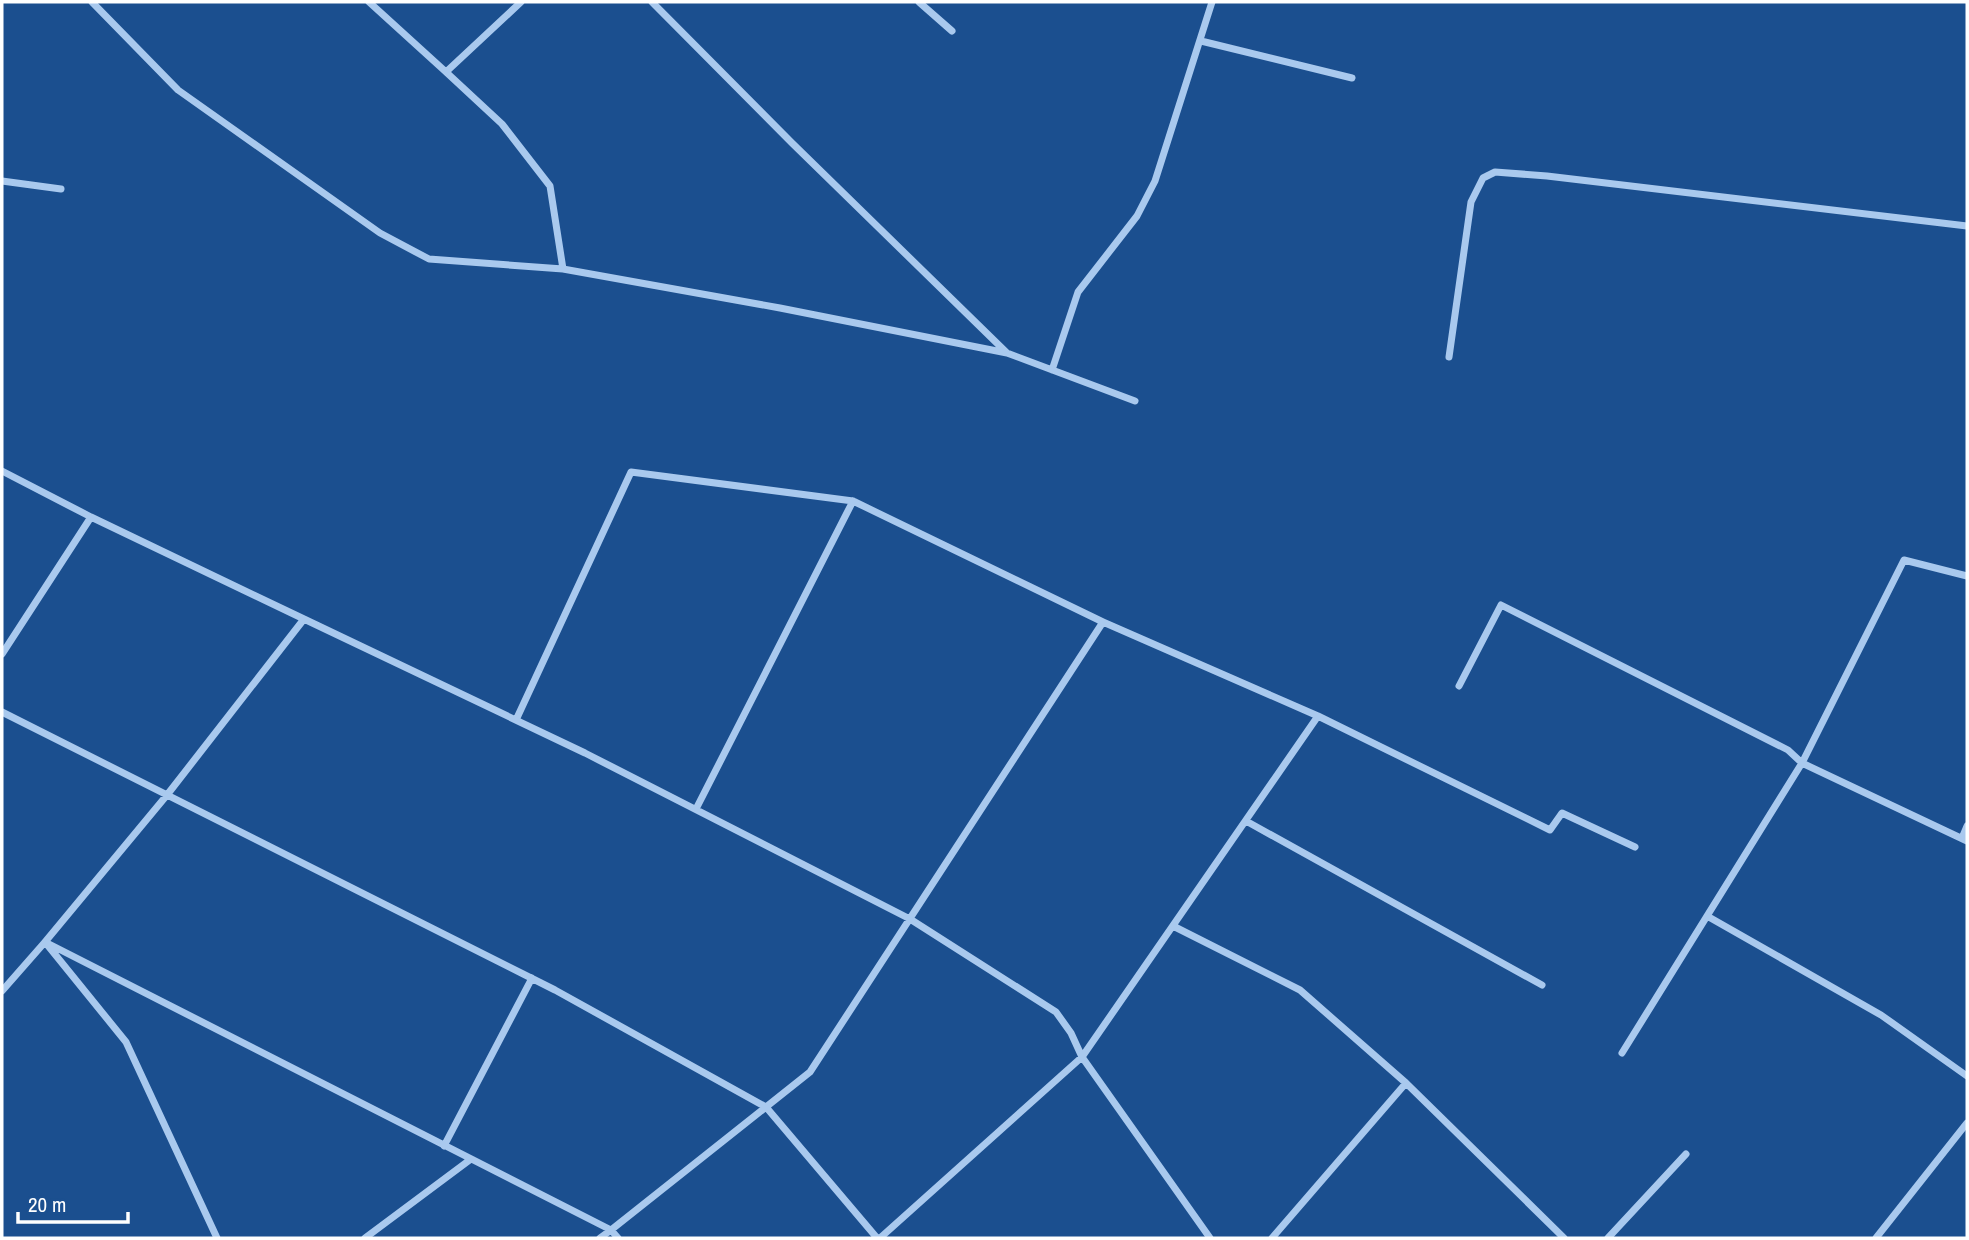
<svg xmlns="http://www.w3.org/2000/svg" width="1969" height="1240" font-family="'Archivo Narrow',sans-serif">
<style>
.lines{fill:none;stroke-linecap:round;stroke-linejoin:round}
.minor{stroke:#a9c9ee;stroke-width:7}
</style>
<rect width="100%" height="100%" fill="#1b4f8f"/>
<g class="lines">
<path class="minor" d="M 92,2 L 178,90 L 380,233 L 429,259 L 563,269 L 780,308 L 1007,353
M 369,2 L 446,72 L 521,2
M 652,2 L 792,143 L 1007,353 L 1135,401
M 919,2 L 952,31
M 1201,41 L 1352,78
M 446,72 L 502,124 L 550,186 L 563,269
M 2,181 L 61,189
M 1449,357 L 1471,202 L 1483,178 L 1495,172 L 1547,176 L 1967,226
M 1052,370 L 1078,292 L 1137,216 L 1155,181 L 1212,2
M 2,471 L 91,517
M 853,501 L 1103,622
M 2,654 L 91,517 L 304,619
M 1459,686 L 1501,605 L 1788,750 L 1802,763 L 1967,841
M 2,712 L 555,990 L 766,1107 L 611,1230 L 45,942 L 2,991
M 516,720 L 631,472 L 853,501 L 696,809
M 1246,821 L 1542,985
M 1962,838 L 1967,826
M 1707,916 L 1881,1015 L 1967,1076
M 1173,926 L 1300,990 L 1406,1083 L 1564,1238
M 1622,1053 L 1802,763 L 1904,560 L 1967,576
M 444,1146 L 532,978
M 217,1238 L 126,1042 L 45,942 L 167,795 L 304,619 L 585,753 L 910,919 L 1056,1012 L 1071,1033 L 1082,1057 L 1210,1238
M 365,1238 L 471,1159
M 600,1238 L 611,1230 L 618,1238
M 877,1238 L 766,1107 L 810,1072 L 1103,622 L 1318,716
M 880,1238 L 1082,1057 L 1318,716 L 1550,830 L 1562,813 L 1635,847
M 1272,1238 L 1406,1083
M 1608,1238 L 1686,1154
M 1876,1238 L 1967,1123"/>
</g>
<rect width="1969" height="1240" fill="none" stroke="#ffffff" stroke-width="7"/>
<path d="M18 1212v10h110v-10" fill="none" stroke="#ffffff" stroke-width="3.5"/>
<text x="28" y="1212" font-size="21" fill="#ffffff" stroke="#1b4f8f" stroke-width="5" paint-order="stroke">20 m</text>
</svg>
